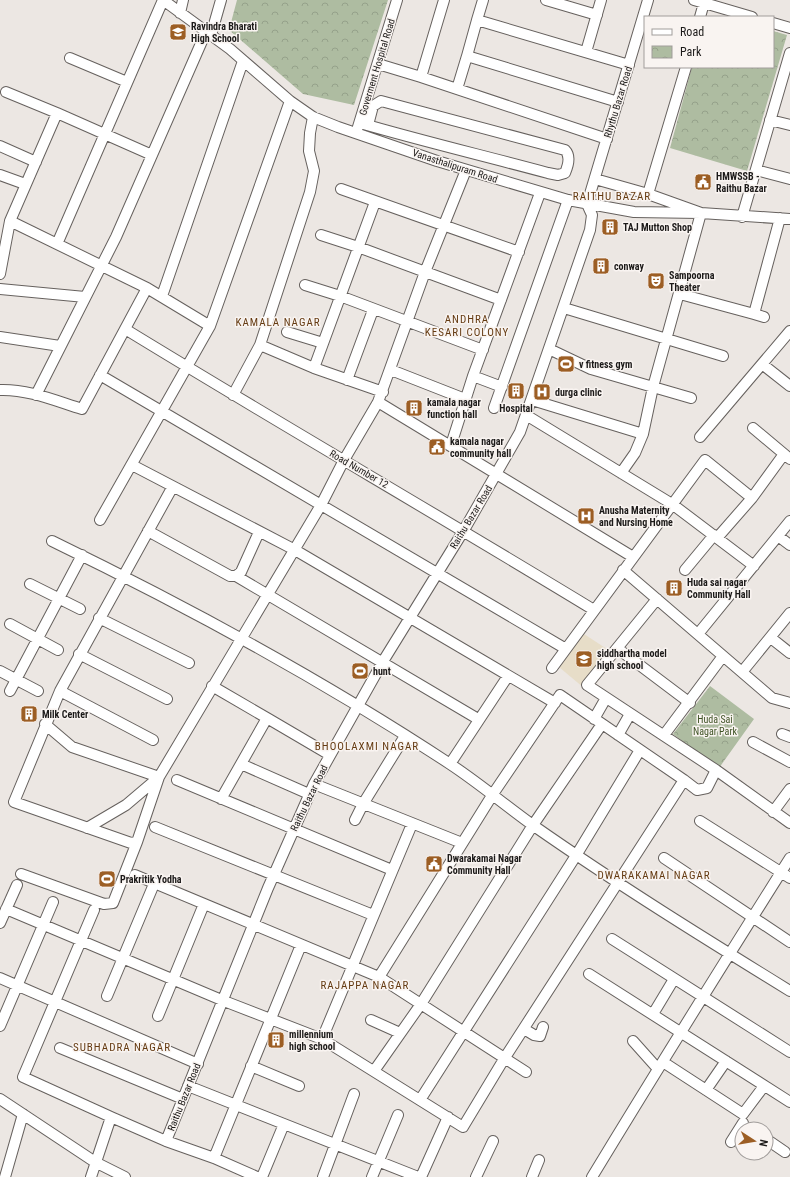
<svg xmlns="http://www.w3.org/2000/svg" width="790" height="1177" font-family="'Roboto Condensed',sans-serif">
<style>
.education{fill:#e7ddc8}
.park{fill:url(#park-crowns)}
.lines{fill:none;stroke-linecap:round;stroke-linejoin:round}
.minor-casing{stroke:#66615e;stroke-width:12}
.minor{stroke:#fff;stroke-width:10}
.labels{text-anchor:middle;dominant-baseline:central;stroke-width:3;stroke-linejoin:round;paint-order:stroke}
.poi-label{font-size:10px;font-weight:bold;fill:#1c1a19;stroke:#f9f4f1;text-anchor:start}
.street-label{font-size:10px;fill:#1c1a19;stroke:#f9f4f1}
.park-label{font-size:10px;fill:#3e5224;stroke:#f9f4f1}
.neighbourhood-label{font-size:11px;letter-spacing:1px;fill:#653b12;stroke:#f9f4f1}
</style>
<defs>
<pattern id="park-crowns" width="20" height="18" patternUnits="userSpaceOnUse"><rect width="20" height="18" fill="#aebca1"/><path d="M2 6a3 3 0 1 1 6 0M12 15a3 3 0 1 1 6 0" fill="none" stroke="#95a18a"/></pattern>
</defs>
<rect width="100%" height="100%" fill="#ece7e3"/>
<path class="education" d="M 584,634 L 610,651 L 584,688 L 559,667 Z"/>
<path class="park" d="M 237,0 L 388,0 L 354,105 L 303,94 L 229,30 Z
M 773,31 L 787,35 L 747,171 L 670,148 L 692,67 L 773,67 Z
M 710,686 L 754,719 L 719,768 L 673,734 Z"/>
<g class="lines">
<g class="minor-casing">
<path id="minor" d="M 163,0 L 230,49 L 290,101 L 313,117 L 338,127 L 437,161 L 568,200 L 634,212 L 701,213 L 790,219
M 483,0 L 477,20 L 629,65
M 546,0 L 597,15
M 694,0 L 752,17
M 180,13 L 183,0
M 700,17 L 704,3
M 773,23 L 790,28
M 211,35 L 221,0
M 586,52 L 601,0
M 467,56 L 477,20
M 70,58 L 127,82
M 378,64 L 421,77 L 607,139
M 421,77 L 444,0
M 457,89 L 467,56 L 618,102
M 6,92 L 57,113 L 152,155
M 770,120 L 790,125
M 360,123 C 422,141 485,156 548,173 L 558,175 L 565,173 C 568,166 571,156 565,150 L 381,101 L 373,106 L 368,125
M 358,127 L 397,0
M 0,146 L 36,162
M 756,170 L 790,179
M 0,175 L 25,184
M 595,179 L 648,194 L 701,213 L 653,387 L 643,434 L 635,453 L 621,473
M 341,189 L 519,252
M 648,194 L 686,67
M 587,204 L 648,0
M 742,217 L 790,53
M 10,221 L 147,288 L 210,326
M 321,235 L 358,247 L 501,300
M 57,244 L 163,0
M 0,274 L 10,221 L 57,113
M 305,285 L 340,296 L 483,350
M 0,289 L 85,297
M 680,294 L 754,314 L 780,218
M 162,296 L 243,61
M 564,308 L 723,356
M 754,314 L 764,317
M 125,329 C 280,424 438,515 594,610
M 287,332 L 323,343
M 0,337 L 60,346
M 260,345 L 314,368 L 383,392
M 549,349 L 591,369 L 691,398
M 762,364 L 790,386
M 314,368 L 375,202
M 391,370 L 465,399
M 100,375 L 566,649
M 473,376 L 502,387
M 347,380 L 373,310
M 0,390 C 28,389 56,401 82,409 L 147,288
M 36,395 L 116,237 L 206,32
M 233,395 L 260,345 L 310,192 L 314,171 L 309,151 L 310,133 L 313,117
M 532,400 L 643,434
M 378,402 L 633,557
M 494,408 L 568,200
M 526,415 L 672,504 L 754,566
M 753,428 L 790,459
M 700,437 L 790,331
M 451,445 L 473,376 L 540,193
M 132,465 L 295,550 L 555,703
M 100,520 L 210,326 L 290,101
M 148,531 L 230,576 L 236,576 L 241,572 L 259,532
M 778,536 L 790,545
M 717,538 L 752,498 L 784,454
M 52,541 C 188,607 324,681 450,764 C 479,783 506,806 534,826 C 617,884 704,938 790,991
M 623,570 L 772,698 L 790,703
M 685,570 L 714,535
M 236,576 L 478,719
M 30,584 L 80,609
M 657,599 L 587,685 L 716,770 L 790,823
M 99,618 L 189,663
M 10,624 L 58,650
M 698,634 L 790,521
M 771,638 L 790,653
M 617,648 L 690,703
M 79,654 L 167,699
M 552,668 L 705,460 L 752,498
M 0,671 L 38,691
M 742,672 L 790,613
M 212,686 L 267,718
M 10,691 L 82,555
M 594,719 L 606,698
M 45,724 L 72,747 L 159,777 L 137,842 L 131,843 L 14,802 L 60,691
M 782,734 L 790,737
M 618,735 L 630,714
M 664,735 L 723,656
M 153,740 L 60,691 L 172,488
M 753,742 L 790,762
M 241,764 L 309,794
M 450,764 L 508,676
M 177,780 L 392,870
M 684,780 L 697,790 L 707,788 L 716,770
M 314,784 L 462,843
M 221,799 L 267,718 L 330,755
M 773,812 L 790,789
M 355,820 L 363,804 L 405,736
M 700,821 L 790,878
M 155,827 L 373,915
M 87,828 L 126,805 L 159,777 L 321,505 L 344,460 L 378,402 L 425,272 L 466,170
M 664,858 L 790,942
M 21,874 L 104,904 L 113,903 L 137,842
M 135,875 L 379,977 L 526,1072
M 6,909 L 224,1001 L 322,1039 L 463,1127 L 504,1059 L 684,780 L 560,695 L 493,794 L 379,977
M 94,910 L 23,1077 L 111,1117
M 0,923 L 17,885
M 612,939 L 790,1052
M 589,974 L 790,1102
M 0,978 L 198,1064
M 107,996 L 154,884
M 653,1014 L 674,979
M 158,1016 L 204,904
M 371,1020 L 400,1033
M 0,1026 L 53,902
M 524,1029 L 534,1035 L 540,1036 L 543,1027
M 322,1039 L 412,824
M 633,1041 L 658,1069
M 60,1048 L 183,1099
M 663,1062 L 743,1114 L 764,1086
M 251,1066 L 299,1086
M 374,1071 L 421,1004 L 533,825 L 602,724
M 188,1086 L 418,1177
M 706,1090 L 726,1061
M 0,1099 L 95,1162 L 125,1177
M 420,1100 L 577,854 L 640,750
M 766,1139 L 785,1152
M 166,1141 L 268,888 L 314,784 L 382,663 L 464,530 L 520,432 L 590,230 L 592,215 L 587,204
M 731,1142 L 743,1123
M 214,1158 L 301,945
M 5,1177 L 23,1114
M 91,1177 L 111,1117 L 166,1141 L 214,1158 L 257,1177
M 262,1177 L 284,1124
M 323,1177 L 354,1094
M 372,1177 L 398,1115
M 421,1177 L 448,1117
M 476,1177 L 493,1141
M 532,1177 L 539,1160
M 592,1177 C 657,1070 723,964 790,858"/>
</g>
<use href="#minor" class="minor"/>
</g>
<defs>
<g id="school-square" transform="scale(0.9)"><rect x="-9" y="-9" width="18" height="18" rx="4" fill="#9c5e24" stroke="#f9f4f1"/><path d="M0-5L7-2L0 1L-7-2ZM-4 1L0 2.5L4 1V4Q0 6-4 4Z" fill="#fff"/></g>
<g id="civic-square" transform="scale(0.9)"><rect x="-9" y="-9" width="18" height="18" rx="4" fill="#9c5e24" stroke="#f9f4f1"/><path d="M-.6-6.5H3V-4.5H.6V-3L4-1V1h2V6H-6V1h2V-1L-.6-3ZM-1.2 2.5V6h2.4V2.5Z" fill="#fff"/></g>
<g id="building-square" transform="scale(0.9)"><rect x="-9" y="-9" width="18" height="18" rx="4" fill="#9c5e24" stroke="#f9f4f1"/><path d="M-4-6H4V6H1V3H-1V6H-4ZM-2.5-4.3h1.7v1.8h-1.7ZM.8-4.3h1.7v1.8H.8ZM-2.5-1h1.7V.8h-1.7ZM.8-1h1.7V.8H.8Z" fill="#fff"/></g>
<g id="theatre-square" transform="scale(0.9)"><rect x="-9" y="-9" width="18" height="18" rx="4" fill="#9c5e24" stroke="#f9f4f1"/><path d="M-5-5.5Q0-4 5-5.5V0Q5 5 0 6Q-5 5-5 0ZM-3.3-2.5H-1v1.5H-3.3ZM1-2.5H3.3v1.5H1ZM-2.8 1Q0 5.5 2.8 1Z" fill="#fff"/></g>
<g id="stadium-square" transform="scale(0.9)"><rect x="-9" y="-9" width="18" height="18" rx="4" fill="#9c5e24" stroke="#f9f4f1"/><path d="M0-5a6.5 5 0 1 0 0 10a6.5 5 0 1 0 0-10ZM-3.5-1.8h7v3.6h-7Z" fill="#fff"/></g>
<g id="hospital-square" transform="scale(0.9)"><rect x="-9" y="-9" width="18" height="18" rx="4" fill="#9c5e24" stroke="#f9f4f1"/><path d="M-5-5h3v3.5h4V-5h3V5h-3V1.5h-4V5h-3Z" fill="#fff"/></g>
</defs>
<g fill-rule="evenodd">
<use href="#school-square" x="178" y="32"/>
<use href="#civic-square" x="703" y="182"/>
<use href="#building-square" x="610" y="227"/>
<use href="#building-square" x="601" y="266"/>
<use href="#theatre-square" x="656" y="281"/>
<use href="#stadium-square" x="566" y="364"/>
<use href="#building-square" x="516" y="391"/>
<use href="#hospital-square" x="542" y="392"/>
<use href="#building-square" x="414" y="408"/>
<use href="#civic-square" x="437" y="447"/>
<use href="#hospital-square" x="586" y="516"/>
<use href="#building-square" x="674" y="588"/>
<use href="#school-square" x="584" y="659"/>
<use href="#stadium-square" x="360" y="671"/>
<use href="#building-square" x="29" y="714"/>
<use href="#civic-square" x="434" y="864"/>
<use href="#stadium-square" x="107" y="879"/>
<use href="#building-square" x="276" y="1040"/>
</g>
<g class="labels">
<g class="poi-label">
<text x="191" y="26">Ravindra Bharati<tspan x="191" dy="12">High School</tspan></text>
<text x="716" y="176">HMWSSB -<tspan x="716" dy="12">Raithu Bazar</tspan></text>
<text x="623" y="227">TAJ Mutton Shop</text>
<text x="614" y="266">conway</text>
<text x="669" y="275">Sampoorna<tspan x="669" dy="12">Theater</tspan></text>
<text x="579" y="364">v fitness gym</text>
<text x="555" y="392">durga clinic</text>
<text x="427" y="402">kamala nagar<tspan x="427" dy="12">function hall</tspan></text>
<text x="516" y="408" text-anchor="middle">Hospital</text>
<text x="450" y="441">kamala nagar<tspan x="450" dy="12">community hall</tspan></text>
<text x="599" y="510">Anusha Maternity<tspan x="599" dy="12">and Nursing Home</tspan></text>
<text x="687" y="582">Huda sai nagar<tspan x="687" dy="12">Community Hall</tspan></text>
<text x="597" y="653">siddhartha model<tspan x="597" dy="12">high school</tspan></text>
<text x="373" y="671">hunt</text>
<text x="42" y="714">Milk Center</text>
<text x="447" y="858">Dwarakamai Nagar<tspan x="447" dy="12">Community Hall</tspan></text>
<text x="120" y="879">Prakritik Yodha</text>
<text x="289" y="1034">millennium<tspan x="289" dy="12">high school</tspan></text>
</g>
<g class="street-label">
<text transform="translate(377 67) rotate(-73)">Goverment Hospital Road</text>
<text transform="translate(618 102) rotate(-73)">Rhythu Bazar Road</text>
<text transform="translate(455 166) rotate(18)">Vanasthalipuram Road</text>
<text transform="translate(359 469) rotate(30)">Road Number 12</text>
<text transform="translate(471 517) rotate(-59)">Raithu Bazar Road</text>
<text transform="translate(309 798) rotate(-64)">Raithu Bazar Road</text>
<text transform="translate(184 1097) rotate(-68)">Raithu Bazar Road</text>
</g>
<g class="park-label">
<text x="715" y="719">Huda Sai<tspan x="715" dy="12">Nagar Park</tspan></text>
</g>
<g class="neighbourhood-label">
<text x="612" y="196">RAITHU BAZAR</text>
<text x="467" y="319">ANDHRA<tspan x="467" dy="13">KESARI COLONY</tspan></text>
<text x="278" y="322">KAMALA NAGAR</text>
<text x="367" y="746">BHOOLAXMI NAGAR</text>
<text x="654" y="875">DWARAKAMAI NAGAR</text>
<text x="365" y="985">RAJAPPA NAGAR</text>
<text x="122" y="1047">SUBHADRA NAGAR</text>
</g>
</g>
<rect x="644" y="16" width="130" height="52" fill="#f9f4f1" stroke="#a19d9b"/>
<rect x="652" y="29" width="20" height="6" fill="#ffffff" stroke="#a19d9b"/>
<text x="680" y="36" font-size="12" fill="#1c1a19">Road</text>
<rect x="652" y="46" width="20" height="12" fill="url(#park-crowns)" stroke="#a19d9b"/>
<text x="680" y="56" font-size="12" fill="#1c1a19">Park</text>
<g transform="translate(754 1141) rotate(102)"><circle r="19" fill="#f9f4f1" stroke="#a19d9b"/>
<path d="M0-3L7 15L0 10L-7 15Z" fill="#9c5e24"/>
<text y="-6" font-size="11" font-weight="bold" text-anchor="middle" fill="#1c1a19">N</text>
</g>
</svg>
